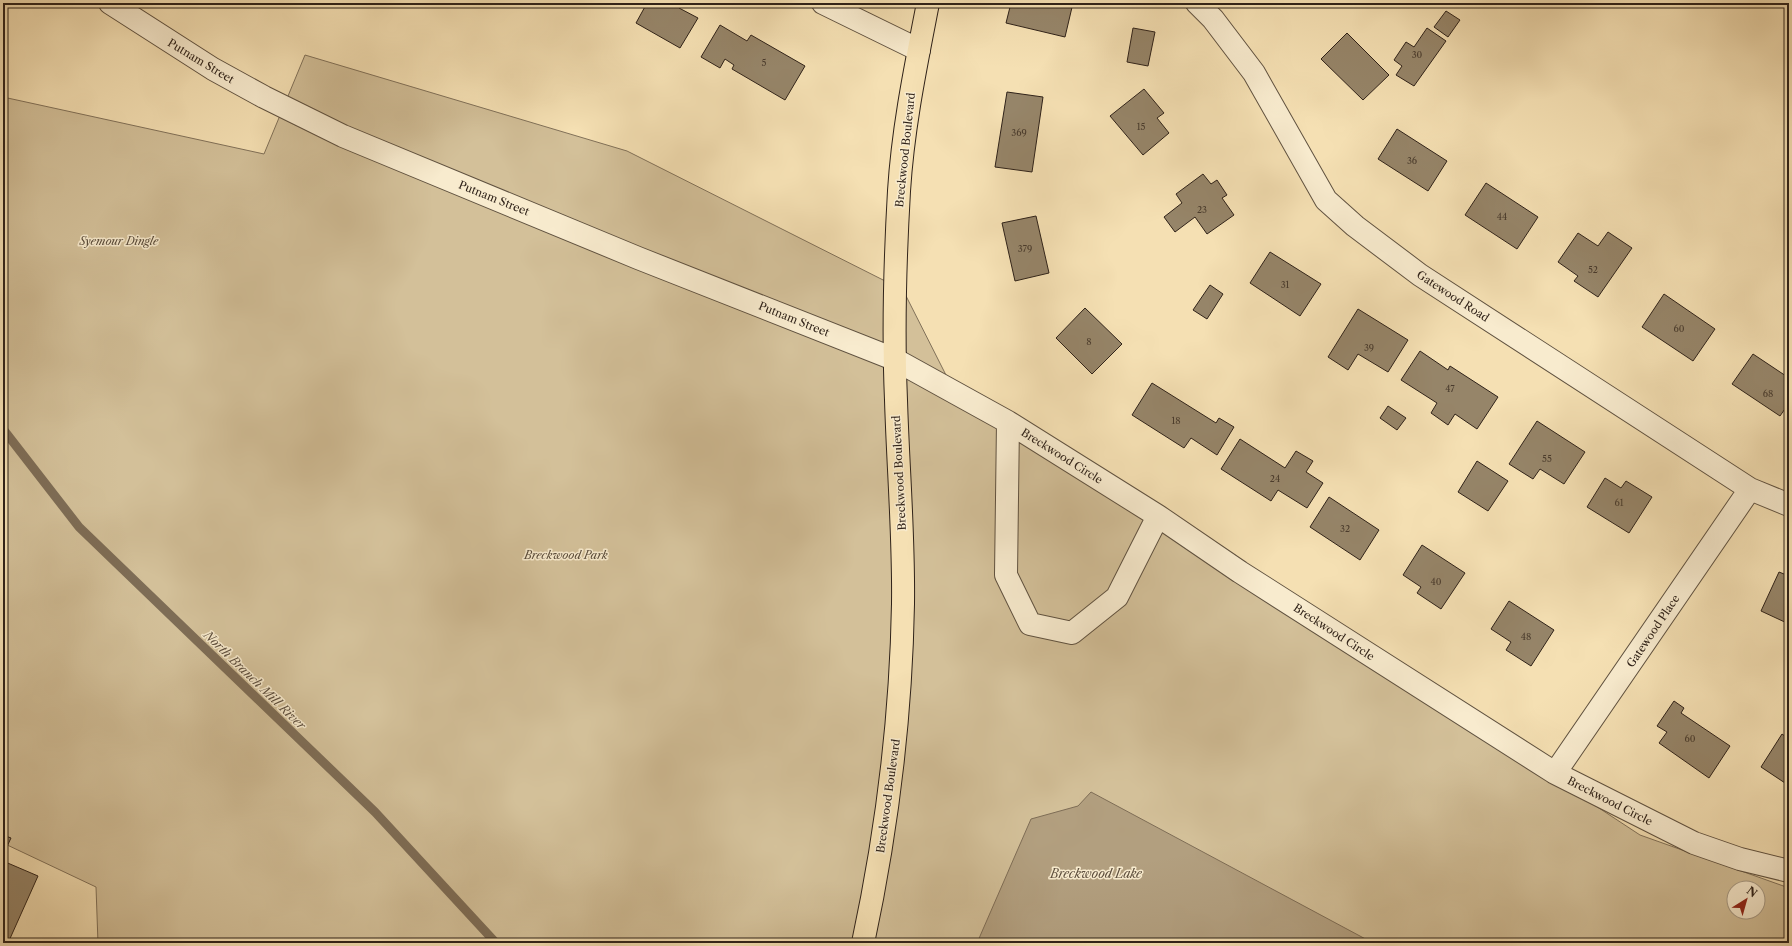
<svg xmlns="http://www.w3.org/2000/svg" width="1792" height="946" font-family="'Libre Caslon Text',serif">
<style>
.green{fill:#d3c099;stroke:#817159;fill-rule:evenodd}
.water{fill:#b29f7f;stroke:#7e6d56}
.lines{fill:none;stroke-linecap:round;stroke-linejoin:round}
.stream{stroke:#7e6d56;stroke-width:9}
.building{fill:#968569;stroke:#2f2219}
.minor-casing{stroke:#605240;stroke-width:24}
.major-casing{stroke:#2f2219;stroke-width:24}
.minor{stroke:#f8ebce;stroke-width:22}
.major{stroke:#f5e0b3;stroke-width:22}
.labels{text-anchor:middle;dominant-baseline:central;stroke-width:3;stroke-linejoin:round;paint-order:stroke}
.number-label{font-size:9px;fill:#493b2d}
.street-label{font-size:11px;fill:#2f2219;stroke:#f8ebce}
.park-label{font-size:11px;font-style:italic;fill:#584a39;stroke:#f8ebce}
.water-label{font-size:12px;font-style:italic;fill:#5d4e3d;stroke:#f8ebce}
</style>
<rect width="100%" height="100%" fill="#f5e0b3"/>
<filter id="stains"><feTurbulence type="fractalNoise" baseFrequency=".005" numOctaves="4"/><feColorMatrix values="0 0 0 0 .2 0 0 0 0 .09 0 0 0 0 .02 0 0 0 .5 -.17"/></filter>
<radialGradient id="worn" r=".72"><stop offset=".6" stop-color="#630" stop-opacity="0"/><stop offset="1" stop-color="#630" stop-opacity=".3"/></radialGradient>
<path class="green" d="M 305,55 L 627,151 L 903,290 L 949,381 L 1640,835 L 1789,888 L 1789,943 L 98,943 L 96,887 L 3,843 L 3,97 L 264,154 ZM 1734,888 L 1758,888 L 1758,912 L 1734,912 Z"/>
<path class="water" d="M 1091,792 L 1373,943 L 977,943 L 1031,819 L 1078,806 Z"/>
<g class="lines">
<path class="stream" d="M 3,429 L 79,527 L 375,812 L 496,943"/>
</g>
<path class="building" d="M 647,3 L 682,3 L 679,8 L 698,18 L 680,48 L 636,23 Z
M 1011,3 L 1073,3 L 1065,37 L 1006,23 Z
M 1446,11 L 1460,20 L 1448,37 L 1434,27 Z
M 720,25 L 747,41 L 751,35 L 805,66 L 785,100 L 732,69 L 734,65 L 725,59 L 720,68 L 701,57 Z
M 1133,28 L 1155,32 L 1148,66 L 1127,62 Z
M 1427,28 L 1446,41 L 1414,86 L 1396,75 L 1402,66 L 1394,60 L 1406,42 L 1414,47 Z
M 1347,33 L 1389,75 L 1363,100 L 1321,59 Z
M 1144,89 L 1164,113 L 1157,118 L 1169,133 L 1143,155 L 1110,116 Z
M 1007,92 L 1043,97 L 1032,172 L 995,167 Z
M 1397,129 L 1447,161 L 1428,191 L 1378,159 Z
M 1203,174 L 1211,184 L 1217,180 L 1227,195 L 1222,198 L 1234,215 L 1207,234 L 1195,217 L 1175,232 L 1164,217 L 1182,203 L 1176,194 Z
M 1486,183 L 1538,217 L 1517,249 L 1465,215 Z
M 1036,216 L 1049,273 L 1015,281 L 1002,223 Z
M 1608,232 L 1632,248 L 1598,297 L 1574,281 L 1578,276 L 1558,262 L 1578,233 L 1598,246 Z
M 1270,252 L 1321,284 L 1300,316 L 1250,283 Z
M 1210,285 L 1223,294 L 1207,319 L 1193,310 Z
M 1664,294 L 1715,329 L 1693,361 L 1642,327 Z
M 1085,308 L 1122,344 L 1092,374 L 1056,338 Z
M 1358,309 L 1408,340 L 1388,372 L 1358,354 L 1348,370 L 1328,357 Z
M 1420,351 L 1448,370 L 1450,366 L 1498,397 L 1477,429 L 1455,414 L 1448,425 L 1431,413 L 1437,403 L 1401,380 Z
M 1753,354 L 1789,378 L 1789,403 L 1780,416 L 1732,384 Z
M 1152,383 L 1216,423 L 1219,418 L 1234,427 L 1217,455 L 1191,438 L 1184,448 L 1132,415 Z
M 1388,406 L 1406,418 L 1397,430 L 1380,418 Z
M 1537,421 L 1585,452 L 1564,484 L 1540,469 L 1533,479 L 1509,464 Z
M 1240,439 L 1285,468 L 1296,451 L 1313,461 L 1306,472 L 1323,483 L 1307,508 L 1278,490 L 1271,501 L 1221,469 Z
M 1477,461 L 1508,481 L 1488,511 L 1458,492 Z
M 1605,478 L 1621,488 L 1626,481 L 1652,497 L 1629,533 L 1587,507 Z
M 1329,497 L 1379,530 L 1360,560 L 1310,527 Z
M 1422,545 L 1465,573 L 1441,609 L 1417,593 L 1421,587 L 1403,575 Z
M 1779,572 L 1789,576 L 1789,624 L 1761,611 Z
M 1509,601 L 1554,630 L 1531,666 L 1506,650 L 1511,642 L 1491,629 Z
M 1674,701 L 1684,708 L 1681,713 L 1730,746 L 1709,778 L 1659,743 L 1667,732 L 1657,726 Z
M 1782,734 L 1789,739 L 1789,778 L 1785,783 L 1761,767 Z
M 3,835 L 11,838 L 3,855 Z
M 3,861 L 38,876 L 8,943 L 3,943 Z"/>
<g class="lines">
<g class="minor-casing">
<path id="minor" d="M 110,3 L 213,69 L 264,97 L 343,136 L 638,258 L 894,359 L 1008,422 L 1158,516 L 1240,572 L 1555,773 L 1694,843 L 1740,859 L 1789,871
M 823,3 L 919,50
M 1197,3 L 1213,19 L 1254,73 L 1326,200 L 1355,226 L 1420,275 L 1750,489 L 1789,505
M 1008,422 L 1006,575 L 1030,624 L 1072,633 L 1117,597 L 1158,516
M 1555,773 L 1750,489"/>
</g>
<g class="major-casing">
<path id="major" d="M 863,943 C 887,831 901,718 903,604 C 904,536 898,468 896,400 C 893,330 895,260 899,191 C 903,127 916,65 928,3"/>
</g>
<use href="#minor" class="minor"/>
<use href="#major" class="major"/>
</g>
<g class="labels">
<g class="number-label">
<text x="1417" y="54">30</text>
<text x="764" y="62">5</text>
<text x="1141" y="126">15</text>
<text x="1019" y="132">369</text>
<text x="1412" y="160">36</text>
<text x="1202" y="209">23</text>
<text x="1502" y="216">44</text>
<text x="1025" y="248">379</text>
<text x="1593" y="269">52</text>
<text x="1285" y="284">31</text>
<text x="1679" y="328">60</text>
<text x="1089" y="341">8</text>
<text x="1369" y="347">39</text>
<text x="1450" y="388">47</text>
<text x="1768" y="393">68</text>
<text x="1176" y="420">18</text>
<text x="1547" y="458">55</text>
<text x="1275" y="478">24</text>
<text x="1619" y="502">61</text>
<text x="1345" y="528">32</text>
<text x="1436" y="581">40</text>
<text x="1526" y="636">48</text>
<text x="1690" y="738">60</text>
</g>
<g class="street-label">
<text transform="translate(201 61) rotate(31)">Putnam Street</text>
<text transform="translate(905 150) rotate(-84)">Breckwood Boulevard</text>
<text transform="translate(494 198) rotate(22)">Putnam Street</text>
<text transform="translate(1453 296) rotate(33)">Gatewood Road</text>
<text transform="translate(794 319) rotate(22)">Putnam Street</text>
<text transform="translate(1062 456) rotate(32)">Breckwood Circle</text>
<text transform="translate(899 473) rotate(-93)">Breckwood Boulevard</text>
<text transform="translate(1653 631) rotate(-56)">Gatewood Place</text>
<text transform="translate(1334 632) rotate(33)">Breckwood Circle</text>
<text transform="translate(888 796) rotate(-82)">Breckwood Boulevard</text>
<text transform="translate(1610 801) rotate(27)">Breckwood Circle</text>
</g>
<g class="park-label">
<text x="119" y="241">Syemour Dingle</text>
<text x="566" y="555">Breckwood Park</text>
</g>
<g class="water-label">
<text transform="translate(255 680) rotate(44)">North Branch Mill River</text>
<text x="1096" y="873">Breckwood Lake</text>
</g>
</g>
<rect width="1792" height="946" fill="none" stroke="#f5e0b3" stroke-width="16"/>
<rect x="4" y="4" width="1784" height="938" fill="none" stroke="#2f2219" stroke-width="2"/>
<rect x="8" y="8" width="1776" height="930" fill="none" stroke="#2f2219"/>
<g transform="translate(1746 900) rotate(37)"><circle r="19" fill="#f8ebce" stroke="#a89b86"/>
<path d="M0-3L7 15L0 10L-7 15Z" fill="#8f2418"/>
<text y="-6" font-size="11" font-weight="bold" text-anchor="middle" fill="#2f2219">N</text>
</g>
<rect width="100%" height="100%" filter="url(#stains)"/>
<rect width="100%" height="100%" fill="url(#worn)"/>
</svg>
